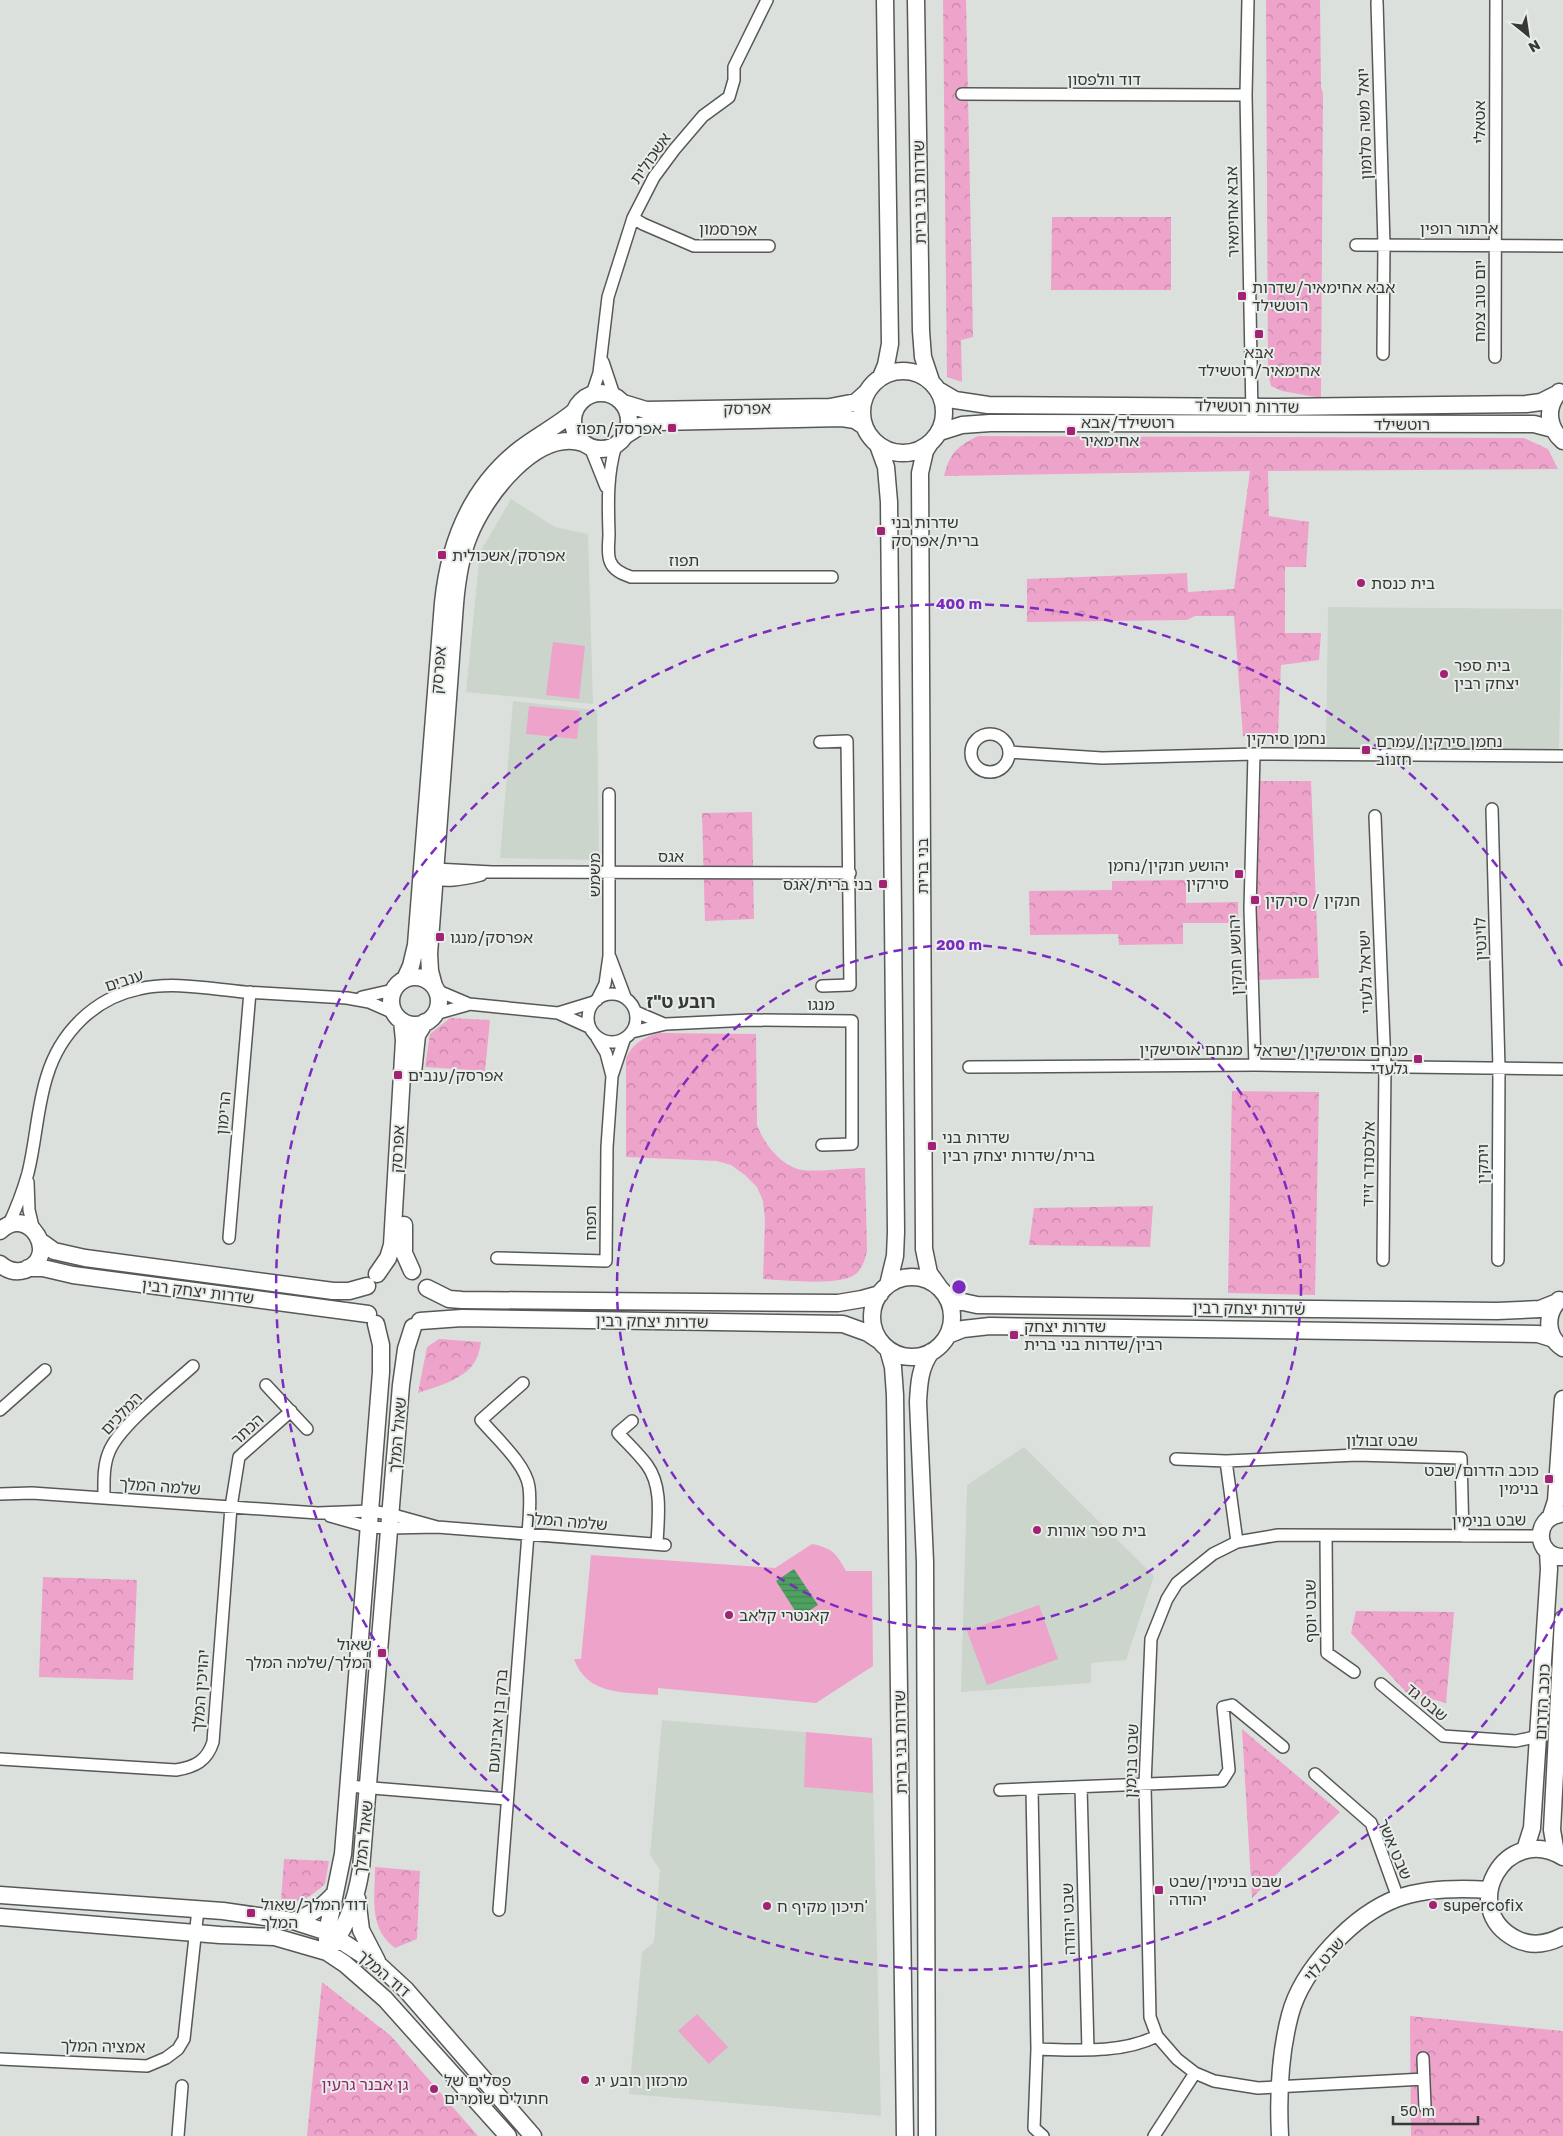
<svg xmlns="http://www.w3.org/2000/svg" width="1563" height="2136" font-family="'Golos Text','Noto Sans Hebrew',sans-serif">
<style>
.built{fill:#cbd5cc}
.grass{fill:#eea3cb}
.forest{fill:url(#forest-crowns)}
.water{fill:url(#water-rules)}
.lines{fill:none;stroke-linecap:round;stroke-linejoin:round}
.street-casing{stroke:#565956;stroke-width:14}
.secondary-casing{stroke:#565956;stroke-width:19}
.street{stroke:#fff;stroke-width:11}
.secondary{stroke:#fff;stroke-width:16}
.ring{fill:none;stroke:#7b2cbf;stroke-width:2.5;stroke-dasharray:9 6}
.poi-dot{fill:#a22274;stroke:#e9edea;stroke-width:2}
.labels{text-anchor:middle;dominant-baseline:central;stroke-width:4;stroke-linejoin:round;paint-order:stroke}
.street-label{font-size:16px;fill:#373937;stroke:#e9edea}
.poi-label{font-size:16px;fill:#373937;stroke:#e9edea;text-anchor:start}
.park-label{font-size:16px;fill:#912669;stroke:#e9edea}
.neighbourhood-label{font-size:18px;font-weight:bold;fill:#373937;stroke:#e9edea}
.centre{fill:#7b2cbf;stroke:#e9edea;stroke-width:2.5}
.ring-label{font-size:15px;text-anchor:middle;font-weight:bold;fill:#7b2cbf;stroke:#e9edea;stroke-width:4;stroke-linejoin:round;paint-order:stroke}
</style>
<defs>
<pattern id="forest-crowns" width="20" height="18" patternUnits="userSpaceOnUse" patternTransform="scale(1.25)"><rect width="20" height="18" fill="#eea3cb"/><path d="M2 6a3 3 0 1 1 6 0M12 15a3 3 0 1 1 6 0" fill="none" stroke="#c286a6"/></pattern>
<pattern id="water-rules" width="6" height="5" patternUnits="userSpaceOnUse" patternTransform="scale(1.25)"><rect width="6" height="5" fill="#4ea160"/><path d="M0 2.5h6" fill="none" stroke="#428450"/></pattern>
</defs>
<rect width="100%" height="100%" fill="#dce0dc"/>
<path class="built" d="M 511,499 L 555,527 L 588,534 L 593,704 L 466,692 L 480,552 Z
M 1328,607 L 1562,609 L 1559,749 L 1326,748 Z
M 513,701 L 597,710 L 599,860 L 500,858 Z
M 1024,1447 L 1154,1576 L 1126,1660 L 1091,1663 L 1091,1683 L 961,1692 L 967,1485 Z
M 662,1720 L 872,1738 L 881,2116 L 629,2094 L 642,1952 L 654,1942 L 660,1870 L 650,1855 Z"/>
<path class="grass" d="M 553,642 L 585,646 L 579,699 L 546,695 Z
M 529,706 L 580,711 L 577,739 L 526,734 Z
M 812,1544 C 832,1548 836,1553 846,1571 L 872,1571 L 873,1666 L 816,1703 L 658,1688 L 658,1695 C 625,1692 587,1696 574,1659 L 581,1659 L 591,1555 L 775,1568 Z
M 1039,1605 L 1058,1659 L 987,1685 L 967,1631 Z
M 806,1732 L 872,1738 L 873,1793 L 804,1787 Z
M 697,2014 L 728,2047 L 709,2064 L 678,2031 Z"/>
<path class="forest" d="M 943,0 L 966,0 L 973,337 L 961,340 L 962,382 L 947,377 Z
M 1266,0 L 1320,0 L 1321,87 L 1323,93 L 1321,398 L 1282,391 L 1271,386 L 1268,373 Z
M 1052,217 L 1171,217 L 1171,290 L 1051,290 Z
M 978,436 L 1524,438 L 1548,449 L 1558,469 L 1268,471 L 1269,516 L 1309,522 L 1306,567 L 1285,567 L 1285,633 L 1321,633 L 1319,660 L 1281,665 L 1278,734 L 1243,736 L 1234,616 L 1195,616 L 1187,620 L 1027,622 L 1027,579 L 1187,573 L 1188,592 L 1234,589 L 1250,471 L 944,476 C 950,453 956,447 978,436 Z
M 1252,781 L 1311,781 L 1319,978 L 1253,980 Z
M 752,812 L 754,919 L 705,921 L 702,813 Z
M 1186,880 L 1186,903 L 1238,902 L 1238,923 L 1183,923 L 1183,944 L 1119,945 L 1118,934 L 1030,935 L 1029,891 L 1112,890 L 1112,881 Z
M 450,1018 L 490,1020 L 485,1071 L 425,1067 L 430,1034 Z
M 659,1033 L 756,1034 L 757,1125 C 764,1144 781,1166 802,1170 C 818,1172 847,1168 865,1168 L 867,1251 C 865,1259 863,1267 857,1273 C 843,1287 784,1280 763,1279 L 765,1220 L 763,1201 L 757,1187 L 745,1175 L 731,1165 L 717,1161 L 626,1157 L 626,1058 C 633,1043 644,1037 659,1033 Z
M 1232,1091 L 1319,1092 L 1315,1295 L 1228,1293 Z
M 1153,1206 L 1150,1247 L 1029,1245 L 1034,1208 Z
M 439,1339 L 481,1342 C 480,1347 479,1353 477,1357 C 470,1378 436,1387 418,1393 L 427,1347 Z
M 43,1577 L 137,1580 L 133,1680 L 39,1677 Z
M 1356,1611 L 1454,1612 L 1446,1703 L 1406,1692 L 1351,1633 Z
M 1242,1729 L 1340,1812 L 1252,1898 Z
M 284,1859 L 329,1861 L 325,1884 C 309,1898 303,1903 281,1901 Z
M 375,1867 L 420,1871 L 417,1939 L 395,1948 C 368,1928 375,1897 375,1867 Z
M 322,1982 L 391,2036 L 478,2136 L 307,2136 Z
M 1410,2016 L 1563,2031 L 1563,2136 L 1411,2136 Z"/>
<path class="water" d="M 794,1569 L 818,1605 L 799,1617 L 776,1581 Z"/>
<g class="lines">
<g class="street-casing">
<path id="street" d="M 1248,0 L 1246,95 L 1252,414
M 1377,2 L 1384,245 L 1383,354
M 962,94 L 1246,95
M 633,218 L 643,224 L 694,246 L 769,246
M 1356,245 L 1563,246
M 1495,357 L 1496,1
M 603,362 L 614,395
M 592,394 L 599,373 L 608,297 L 633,218 L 654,177 L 674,150 L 703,116 L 729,97 L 734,80 L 734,67 L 767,0
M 616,445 C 607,474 608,503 609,534 C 609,542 607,553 610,561 C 613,570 622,574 631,577 L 832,577
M 590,447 L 606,487
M971 753a19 19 0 1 1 38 0a19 19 0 1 1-38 0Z
M 820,742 L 847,741 L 850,985 L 822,986
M 1009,752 L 1102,758 L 1254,754 L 1563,756
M 1254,754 L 1250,909 L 1255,1065
M 1492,809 L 1499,1068 L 1498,1260
M 1375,816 L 1385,1067 L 1383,1260
M 430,870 L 435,869 L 492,872 L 850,873
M 428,876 C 444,884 464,879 481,875
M 610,957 L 625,997
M 436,990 L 469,1004 L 558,1013 L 589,1027
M588 1018a24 24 0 1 1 48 0a24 24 0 1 1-48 0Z
M 362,997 L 393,990
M 597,1000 L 605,984 L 609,956 L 609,794
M 636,1012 L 664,1024
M 558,1013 L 594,1002
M 435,1014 L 467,1005
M 632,1032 L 666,1024 L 751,1020 L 852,1021 L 852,1144 L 822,1145
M 597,1038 L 606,1053 L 612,1076
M 969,1067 L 1255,1065 L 1563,1069
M 28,1182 L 29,1210 L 34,1231
M 8,1226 C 16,1209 23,1191 28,1173 C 36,1141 37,1107 47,1076 C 60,1033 94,998 139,989 C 173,981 211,989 245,992 C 279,994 313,996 347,998 L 369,1002 L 394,1013
M 229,1238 L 250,992
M 497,1258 L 606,1261 L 607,1147 L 612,1076 L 624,1040
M 266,1385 L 307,1429
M 0,1410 L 45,1370
M 632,1421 L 618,1433 C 627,1443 638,1453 647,1465 C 663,1487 658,1518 657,1544
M 1176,1459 L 1226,1461 L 1357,1455 L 1461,1458 L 1463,1536
M 1226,1461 L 1237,1542
M 0,1494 L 32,1493 L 318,1513 L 370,1511 L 390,1514 L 437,1527
M 104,1498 C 104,1483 103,1466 109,1452 C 119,1426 171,1386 193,1366
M 330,1516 L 369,1527 L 389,1528 L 437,1527 L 665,1545
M 1326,1536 L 1327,1653 L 1354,1672
M 1381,1684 L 1443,1736 L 1516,1741 L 1530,1738 L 1540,1734
M 0,1759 L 176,1770 C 195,1767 207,1761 213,1742 L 231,1507 L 239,1457 L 291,1411
M 1315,1774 L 1371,1823 L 1398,1898
M 348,1786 L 507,1799
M 1081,1787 L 1088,2050
M 1032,1789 L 1037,2049 L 1034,2128 L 1043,2136
M 1000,1790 L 1222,1781 L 1229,1770 L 1223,1707 L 1232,1705 L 1283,1747
M 499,1910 L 528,1534 C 529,1519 531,1502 529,1487 C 526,1464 495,1437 481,1420 L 523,1383
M 1037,2049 C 1076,2050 1121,2054 1157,2036
M 1423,2058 L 1425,2107
M 0,2059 L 147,2066 L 166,2058 L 178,2049 L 184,2039 L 198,1909
M 1424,2079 L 1258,2088 L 1214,2081 L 1195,2073 L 1177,2059 L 1157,2036 L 1150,2017 L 1145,1785 L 1151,1639 L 1167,1599 L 1177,1583 L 1213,1554 L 1237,1542 L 1278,1535 L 1540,1536
M 178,2136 L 182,2086
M 1154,2136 L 1195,2073"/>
</g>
<g class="secondary-casing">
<path id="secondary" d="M 916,0 L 921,331 L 923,357 L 931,381
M862 412a41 41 0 1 1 82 0a41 41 0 1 1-82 0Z
M 881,377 L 886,365 L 890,344 L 885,0
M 938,390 L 955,400 L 988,405 L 1276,407 L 1526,404 L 1541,402 L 1557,394
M 1559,392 C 1545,408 1548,428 1563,441
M573 421a28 28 0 1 1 56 0a28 28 0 1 1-56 0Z
M 623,403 L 646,410 L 830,407 L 856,402 L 867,392
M 940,432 L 962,425 L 990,423 L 1534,424 L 1553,429
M 626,435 L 640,426 L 657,422 L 842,418 L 855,420 L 864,426
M 930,443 L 925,451 L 920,473 L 924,1249 L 929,1273 L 939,1287
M 878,445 L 886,467 L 889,502 L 896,1232 L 895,1256 L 888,1285
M391 1001a24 24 0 1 1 48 0a24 24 0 1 1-48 0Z
M 405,979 L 411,966 L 416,945 L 443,603 C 449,544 471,488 519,450 C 537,436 557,426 575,411
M 434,986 L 430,971 L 429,954 L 455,604 C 457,580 460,558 469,536 C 484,497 536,428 583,443
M 413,1073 L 417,1035 L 425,1022
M 404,1225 L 404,1253 L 412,1271
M 0,1231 C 29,1203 61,1257 25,1270 C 16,1273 7,1270 0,1264
M 40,1241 L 54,1251 L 85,1258 L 333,1291 L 349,1291 L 367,1286
M 28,1268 L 43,1268 L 73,1275 L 368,1314
M 377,1274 L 388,1258 L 392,1245 L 404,1040 L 402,1021
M872 1317a40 40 0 1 1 80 0a40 40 0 1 1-80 0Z
M 427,1288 L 449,1299 L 462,1300 L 838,1303 L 862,1299 L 880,1294
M 945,1294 L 954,1300 L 977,1305 L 1497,1311 L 1540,1309 L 1555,1303
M 1559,1300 C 1545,1314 1546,1337 1563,1348
M 420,1321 L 462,1318 L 843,1324 L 868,1333 L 880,1341
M 948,1335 L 963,1329 L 990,1326 L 1538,1334 L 1554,1339
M 888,1349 L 893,1367 L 895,1395 L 905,2136
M 1560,1514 C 1533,1518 1535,1557 1563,1557
M 1551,1516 L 1556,1501 L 1563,1399
M 1525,1850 L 1532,1828 L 1549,1569 L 1548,1552
M 1556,1853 L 1552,1830 L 1563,1619
M 1563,1857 C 1505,1822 1457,1909 1516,1939 C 1532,1947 1548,1944 1563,1936
M 0,1895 L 223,1911 L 293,1921 L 327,1932 L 380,1966 L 406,1990 L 533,2136
M 357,1898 L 361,1930 L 377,1961
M 0,1917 L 220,1935 L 275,1937 L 327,1952 L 345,1964 L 385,1999 L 508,2136
M 293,1921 C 311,1915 323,1907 335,1893
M 327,1952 C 347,1929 356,1900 361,1869 L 401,1385 L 406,1349 L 413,1327
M 327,1952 L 327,1932 L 343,1854 L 381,1372 L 381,1345 L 376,1324
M 927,2136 L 925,1562 L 918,1402 C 919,1383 920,1367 931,1352
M 1280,2136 C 1278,2097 1280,2053 1290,2015 C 1302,1969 1354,1914 1398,1898 C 1427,1888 1459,1888 1489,1890"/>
</g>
<use href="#street" class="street"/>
<use href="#secondary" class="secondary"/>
</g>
<g class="ring">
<circle cx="959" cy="1287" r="342"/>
<path d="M1562 1608A683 683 0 1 1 1562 966"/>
</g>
<g class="poi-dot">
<rect x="1237" y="291" width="10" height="10" rx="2.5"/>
<rect x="1254" y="329" width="10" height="10" rx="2.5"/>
<rect x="667" y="423" width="10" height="10" rx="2.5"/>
<rect x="1066" y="426" width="10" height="10" rx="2.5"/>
<rect x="876" y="526" width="10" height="10" rx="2.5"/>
<rect x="437" y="550" width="10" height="10" rx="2.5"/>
<circle cx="1361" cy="583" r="5"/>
<circle cx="1444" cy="674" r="5"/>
<rect x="1361" y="745" width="10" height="10" rx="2.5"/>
<rect x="1234" y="869" width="10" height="10" rx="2.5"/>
<rect x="878" y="879" width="10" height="10" rx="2.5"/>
<rect x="1250" y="895" width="10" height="10" rx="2.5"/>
<rect x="435" y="932" width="10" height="10" rx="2.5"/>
<rect x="1413" y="1054" width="10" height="10" rx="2.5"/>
<rect x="393" y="1070" width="10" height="10" rx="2.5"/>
<rect x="927" y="1141" width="10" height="10" rx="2.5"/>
<rect x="1009" y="1330" width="10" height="10" rx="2.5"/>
<rect x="1544" y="1474" width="10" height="10" rx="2.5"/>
<circle cx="1037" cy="1530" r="5"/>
<circle cx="729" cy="1615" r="5"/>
<rect x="377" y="1648" width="10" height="10" rx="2.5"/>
<rect x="1154" y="1885" width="10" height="10" rx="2.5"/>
<circle cx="1433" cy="1905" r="5"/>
<circle cx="767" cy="1906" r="5"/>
<rect x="246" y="1908" width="10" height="10" rx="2.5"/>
<circle cx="585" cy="2080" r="5"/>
<circle cx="434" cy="2089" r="5"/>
</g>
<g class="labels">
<g class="street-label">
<text x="1104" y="79">דוד וולפסון</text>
<text transform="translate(1479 122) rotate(-90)">אטאלי</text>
<text transform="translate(1364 124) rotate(-92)">יואל משה סלומון</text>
<text transform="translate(650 158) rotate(-55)">אשכולית</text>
<text transform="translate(919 192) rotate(-91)">שדרות בני ברית</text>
<text transform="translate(1232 212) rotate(-91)">אבא אחימאיר</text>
<text x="1459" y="228">ארתור רופין</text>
<text transform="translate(728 229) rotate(1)">אפרסמון</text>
<text transform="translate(1479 301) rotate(-90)">יום טוב צמח</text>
<text transform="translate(1247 406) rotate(1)">שדרות רוטשילד</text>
<text transform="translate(747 408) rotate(-1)">אפרסק</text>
<text x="1402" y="424">רוטשילד</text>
<text x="684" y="560">תפוז</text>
<text transform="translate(438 670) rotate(-85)">אפרסק</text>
<text x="1286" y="738">נחמן סירקין</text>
<text x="671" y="856">אגס</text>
<text transform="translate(922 866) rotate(-90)">בני ברית</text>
<text transform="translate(594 875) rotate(-90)">משמש</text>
<text transform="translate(1480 939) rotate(-92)">לוינטין</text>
<text transform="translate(1235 955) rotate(-92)">יהושע חנקין</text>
<text transform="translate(1365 972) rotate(-92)">ישראל גלעדי</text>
<text transform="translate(124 980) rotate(-18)">ענבים</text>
<text x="821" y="1004">מנגו</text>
<text x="1191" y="1049">מנחם אוסישקין</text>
<text transform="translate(223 1113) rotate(-85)">הרימון</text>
<text transform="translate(397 1149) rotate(-87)">אפרסק</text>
<text transform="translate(1368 1164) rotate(-89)">אלכסנדר זייד</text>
<text transform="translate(1482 1164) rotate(-90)">ויתקין</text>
<text transform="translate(590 1223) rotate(-90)">תפוח</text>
<text transform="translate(198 1291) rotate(7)">שדרות יצחק רבין</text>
<text transform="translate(1249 1308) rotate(1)">שדרות יצחק רבין</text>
<text transform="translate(652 1321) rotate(1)">שדרות יצחק רבין</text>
<text transform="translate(121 1413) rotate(-47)">המלכים</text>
<text transform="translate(247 1429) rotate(-43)">הכתר</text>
<text transform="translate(397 1435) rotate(-85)">שאול המלך</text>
<text x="1382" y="1440">שבט זבולון</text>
<text transform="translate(160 1486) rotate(4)">שלמה המלך</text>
<text transform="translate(1489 1520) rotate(-1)">שבט בנימין</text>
<text transform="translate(567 1521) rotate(5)">שלמה המלך</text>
<text transform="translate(1310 1611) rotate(-91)">שבט יוסף</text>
<text transform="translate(200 1691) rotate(-86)">יהויכין המלך</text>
<text transform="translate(1427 1702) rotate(40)">שבט גד</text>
<text transform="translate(1542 1702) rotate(-87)">כוכב הדרום</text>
<text transform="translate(497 1721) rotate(-85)">ברק בן אבינועם</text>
<text transform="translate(900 1742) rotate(-91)">שדרות בני ברית</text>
<text transform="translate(1131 1761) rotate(-88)">שבט בנימין</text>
<text transform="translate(363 1838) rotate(-84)">שאול המלך</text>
<text transform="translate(1395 1849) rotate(67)">שבט אשר</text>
<text transform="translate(1068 1919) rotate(-92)">שבט יהודה</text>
<text transform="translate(1324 1959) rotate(-49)">שבט לוי</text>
<text transform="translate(384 1973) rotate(40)">דוד המלך</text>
<text transform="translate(103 2046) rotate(1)">אמציה המלך</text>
</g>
<g class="poi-label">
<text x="1252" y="287">אבא אחימאיר/שדרות<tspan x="1252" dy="18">רוטשילד</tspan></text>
<text x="1259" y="352" text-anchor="middle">אבא<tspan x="1259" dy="18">אחימאיר/רוטשילד</tspan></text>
<text x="1081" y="422">רוטשילד/אבא<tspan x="1081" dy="18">אחימאיר</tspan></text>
<text x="662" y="428" text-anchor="end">אפרסק/תפוז</text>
<text x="891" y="522">שדרות בני<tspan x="891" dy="18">ברית/אפרסק</tspan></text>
<text x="452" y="555">אפרסק/אשכולית</text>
<text x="1371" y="583">בית כנסת</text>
<text x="1454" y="665">בית ספר<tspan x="1454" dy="18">יצחק רבין</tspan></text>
<text x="1376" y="741">נחמן סירקין/עמרם<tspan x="1376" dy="18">חזנוב</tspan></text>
<text x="1229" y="865" text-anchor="end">יהושע חנקין/נחמן<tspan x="1229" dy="18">סירקין</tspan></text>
<text x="873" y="884" text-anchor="end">בני ברית/אגס</text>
<text x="1265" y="900">חנקין / סירקין</text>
<text x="450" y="937">אפרסק/מנגו</text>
<text x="1408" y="1050" text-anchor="end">מנחם אוסישקין/ישראל<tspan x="1408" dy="18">גלעדי</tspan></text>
<text x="408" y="1075">אפרסק/ענבים</text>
<text x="942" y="1137">שדרות בני<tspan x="942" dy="18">ברית/שדרות יצחק רבין</tspan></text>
<text x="1024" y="1326">שדרות יצחק<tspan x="1024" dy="18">רבין/שדרות בני ברית</tspan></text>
<text x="1539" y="1470" text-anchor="end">כוכב הדרום/שבט<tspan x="1539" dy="18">בנימין</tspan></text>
<text x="1047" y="1530">בית ספר אורות</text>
<text x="739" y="1615">קאנטרי קלאב</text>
<text x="372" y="1644" text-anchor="end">שאול<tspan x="372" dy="18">המלך/שלמה המלך</tspan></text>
<text x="1169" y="1881">שבט בנימין/שבט<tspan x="1169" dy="18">יהודה</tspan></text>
<text x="261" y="1904">דוד המלך/שאול<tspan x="261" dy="18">המלך</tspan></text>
<text x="1443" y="1905">supercofix</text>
<text x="777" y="1906">תיכון מקיף ח'</text>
<text x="444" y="2080">פסלים של<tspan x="444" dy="18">חתולים שומרים</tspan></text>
<text x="595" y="2080">מרכזון רובע יג</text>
</g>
<g class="park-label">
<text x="365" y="2084">גן אבנר גרעין</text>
</g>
<g class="neighbourhood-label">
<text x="681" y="1001">רובע ט"ז</text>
</g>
</g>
<circle cx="959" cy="1287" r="8" class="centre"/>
<g class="ring-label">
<text x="959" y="609">400 m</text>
<text x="959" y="950">200 m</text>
</g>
<g transform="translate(1528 35) rotate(150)" stroke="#e9edea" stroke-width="4" paint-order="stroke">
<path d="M0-4L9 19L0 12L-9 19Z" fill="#373937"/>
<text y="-8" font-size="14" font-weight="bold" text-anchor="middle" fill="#373937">N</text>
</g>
<path d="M1393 2116v8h85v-8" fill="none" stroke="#373937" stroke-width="2.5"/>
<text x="1400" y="2116" font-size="15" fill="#373937" stroke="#e9edea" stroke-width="4" paint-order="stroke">50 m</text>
</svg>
